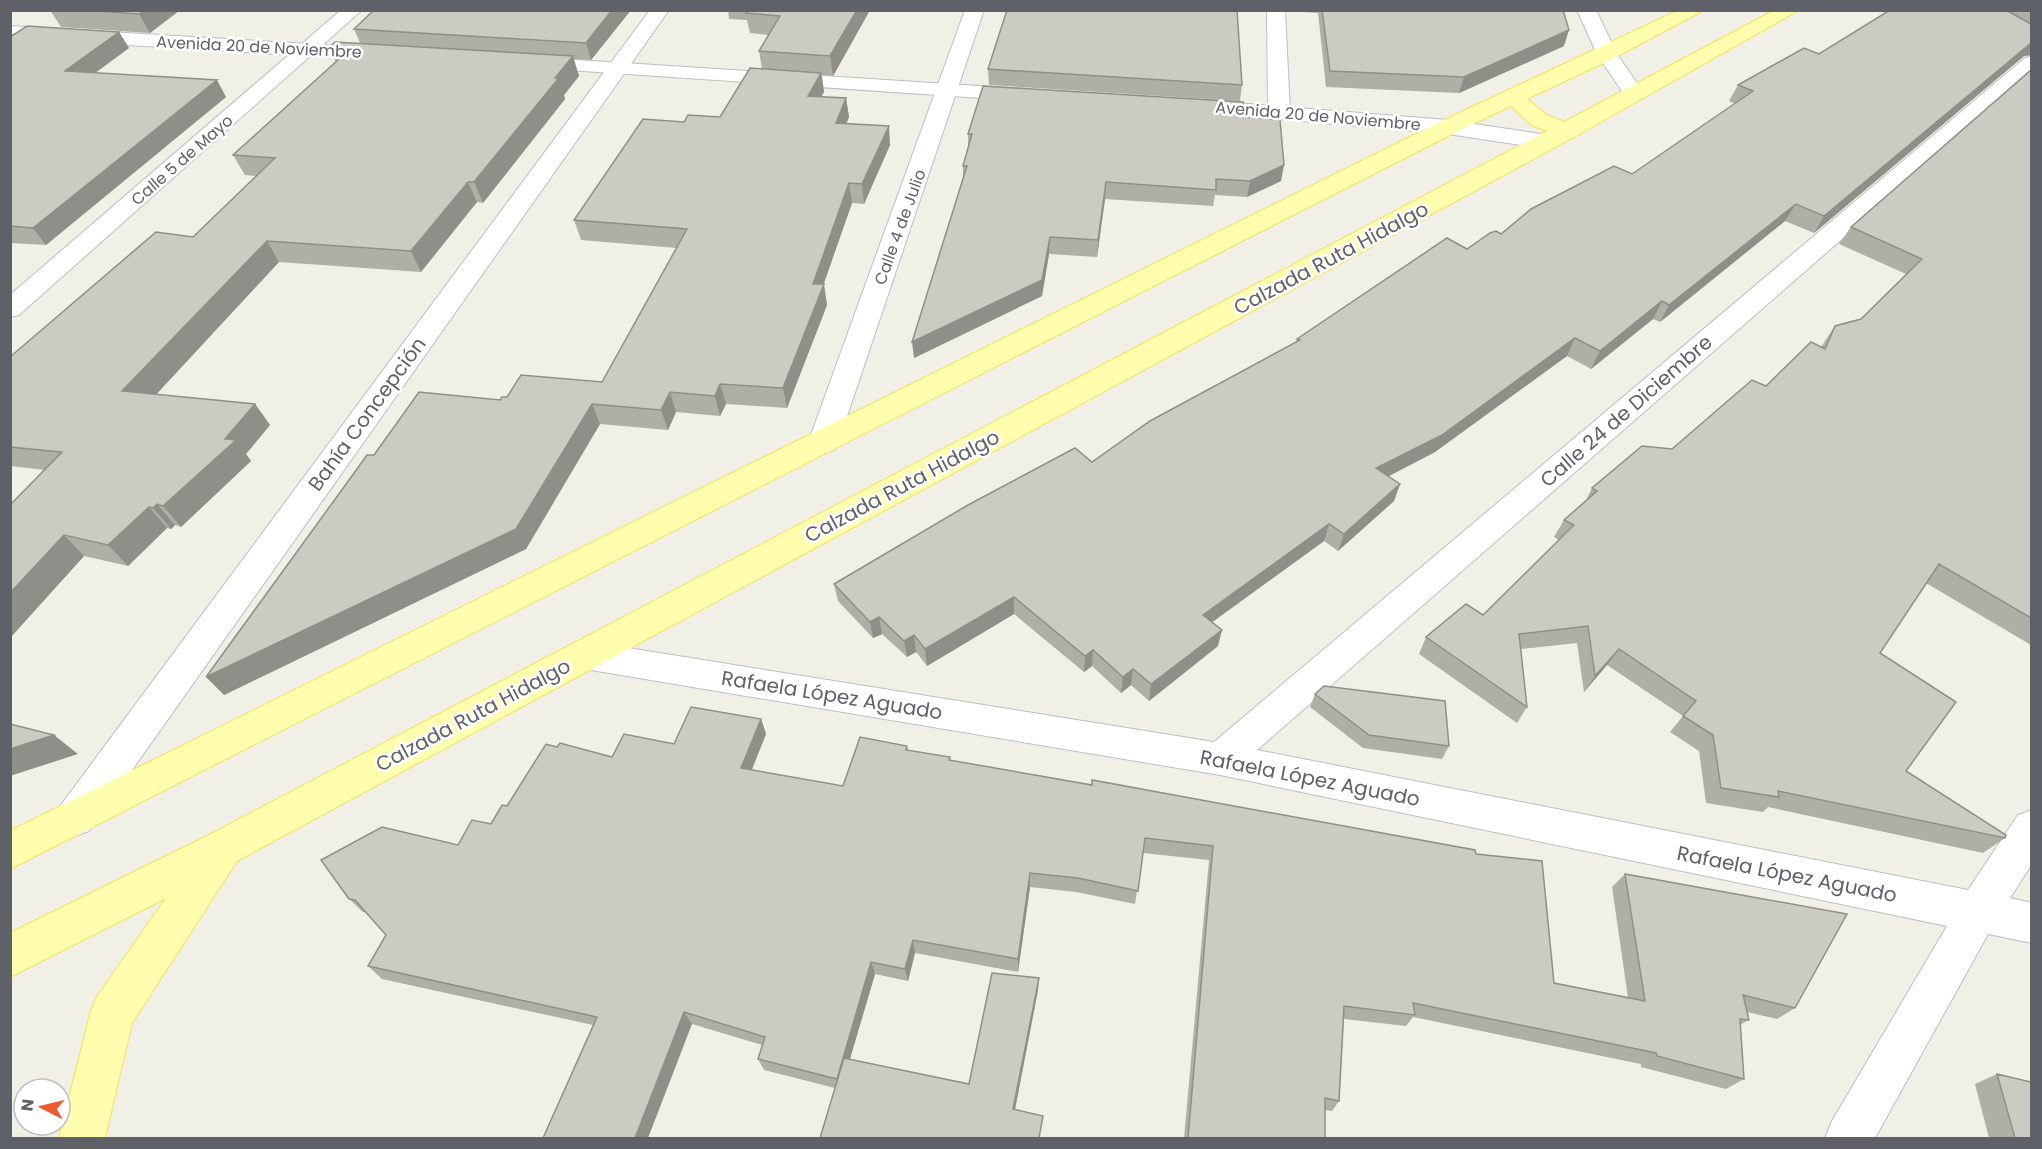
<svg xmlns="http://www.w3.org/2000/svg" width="2042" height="1149" font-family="Poppins,sans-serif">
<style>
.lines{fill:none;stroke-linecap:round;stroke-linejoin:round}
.minor-casing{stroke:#bcbec3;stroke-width:2}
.secondary-casing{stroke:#bcbec5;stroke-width:2}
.primary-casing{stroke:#f6e15c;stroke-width:2}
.minor{fill:#fff;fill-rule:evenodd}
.secondary{fill:#fff;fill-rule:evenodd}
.primary{fill:#fffdae;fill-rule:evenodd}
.wall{fill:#afafa8}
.shaded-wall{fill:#8f8e88}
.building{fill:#cccbc3;stroke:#8f8e88;stroke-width:1.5}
.labels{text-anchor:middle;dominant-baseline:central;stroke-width:5;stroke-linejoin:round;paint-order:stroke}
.far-street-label{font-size:16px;fill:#5f6168;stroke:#fff}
.street-label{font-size:20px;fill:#5f6168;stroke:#fff}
</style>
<rect width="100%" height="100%" fill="#f1f0e7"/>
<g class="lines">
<g class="minor-casing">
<path id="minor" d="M 341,10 L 362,10 L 19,315 L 10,317 L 10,295 Z
M 650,10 L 669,10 L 89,831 L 75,836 L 61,831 L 55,818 L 61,805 Z
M 965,10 L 984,10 L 838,443 L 834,450 L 823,453 L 812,450 L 808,443 Z
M 1267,10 L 1285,10 L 1290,112 L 1287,117 L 1271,117 L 1268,112 Z
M 1577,10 L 1596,10 L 1617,54 L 1645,95 L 1641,99 L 1627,99 L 1597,54 Z
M 2032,56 L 2032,73 L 1257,750 L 1968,890 L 2018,815 L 2032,810 L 2032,864 L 2010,898 L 2032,903 L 2032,943 L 1988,934 L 1875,1138 L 1825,1138 L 1832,1121 L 1947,926 L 1220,775 L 585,669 L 573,665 L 567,655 L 573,645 L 585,641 L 1214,742 L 2025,58 Z"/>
</g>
<g class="secondary-casing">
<path id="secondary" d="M 10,26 L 374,48 L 381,50 L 384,54 L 381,58 L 374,60 L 10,38 Z
M 530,57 L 1027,89 L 1034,91 L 1038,95 L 1034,99 L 1027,101 L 523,67 L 520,63 L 523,59 Z
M 1198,100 L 1448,120 L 1547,135 L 1555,137 L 1558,142 L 1555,147 L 1547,149 L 1448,134 L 1190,111 L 1187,106 L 1190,101 Z"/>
</g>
<g class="primary-casing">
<path id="primary" d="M 1679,10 L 1704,10 L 1614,58 L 1527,99 L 1547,115 L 1564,122 L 1775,10 L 1799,10 L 1576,136 L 237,861 L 132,1023 L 105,1138 L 59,1138 L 90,1014 L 96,998 L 166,898 L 10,977 L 10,933 L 211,834 L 1547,131 L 1531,125 L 1511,106 L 1456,132 L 10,869 L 10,831 L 1440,122 Z"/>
</g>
<use href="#minor" class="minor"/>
<use href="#secondary" class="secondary"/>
<use href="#primary" class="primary"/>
</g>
<path class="wall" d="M 50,10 L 180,10 L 150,33 L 61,27 Z
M 374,10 L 631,10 L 591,60 L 573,59 L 579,76 L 564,95 L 565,99 L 483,203 L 477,202 L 421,272 L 279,262 L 156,394 L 255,404 L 270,425 L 246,454 L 251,461 L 181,527 L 175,525 L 171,529 L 167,528 L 128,566 L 84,556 L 10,638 L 10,505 L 45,470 L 10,466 L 10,357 L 193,237 L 256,176 L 245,175 L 233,155 L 336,62 L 329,48 L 360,43 L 354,29 Z
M 728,10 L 870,10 L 833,76 L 822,75 L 824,92 L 821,97 L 846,98 L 849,117 L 846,123 L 890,145 L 864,204 L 852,203 L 823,284 L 827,305 L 787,408 L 726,404 L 720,416 L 676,412 L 668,430 L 600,424 L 526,549 L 224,695 L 374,455 L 507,397 L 602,382 L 677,248 L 581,240 L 574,220 L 684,122 L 720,117 L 762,69 L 759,51 L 769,35 L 750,33 L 747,20 L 729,19 Z
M 1563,10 L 1564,46 L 1459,93 L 1326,87 L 1318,13 L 1287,11 Z
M 1890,10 L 2031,10 L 2031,55 L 2024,56 L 1814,233 L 1785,221 L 1660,322 L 1653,319 L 1591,369 L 1567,356 L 1435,452 L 1388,476 L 1400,484 L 1394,501 L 1338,551 L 1324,541 L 1212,622 L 1218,646 L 1149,701 L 1131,685 L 1121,693 L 1092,666 L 1084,672 L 1014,614 L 927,666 L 916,652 L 907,657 L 882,634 L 873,638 L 838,601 L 834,584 L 1092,462 L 1296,342 L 1297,339 L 1467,249 L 1632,174 L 1735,104 L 1729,101 L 1738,85 L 1819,54 Z
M 119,32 L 129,48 L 95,73 L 226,97 L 46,245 L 10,243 L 10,37 Z
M 988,69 L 1242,85 L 1240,101 L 989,85 Z
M 2031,70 L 2031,645 L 1926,583 L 1880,653 L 1906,771 L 2005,838 L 1983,853 L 1768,807 L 1763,812 L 1706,803 L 1699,751 L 1670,732 L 1683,716 L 1607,665 L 1584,692 L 1577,643 L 1521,649 L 1527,707 L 1517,723 L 1419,654 L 1426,637 L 1483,615 L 1559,540 L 1554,537 L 1564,520 L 1585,502 L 1592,488 L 1672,449 L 1766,386 L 1821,347 L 1835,326 L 1861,319 L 1906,274 L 1839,244 L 1851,227 Z
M 1245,117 L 1281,181 L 1247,197 L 1215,195 L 1213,206 L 1105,199 L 1097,257 L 1049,254 L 1042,296 L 914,358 L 963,177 L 963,166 L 968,147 L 968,134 Z
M 1315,694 L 1449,746 L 1442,759 L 1363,748 L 1310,707 Z
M 761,719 L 766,734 L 752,770 L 843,786 L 907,746 L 908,750 L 950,757 L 950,760 L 1476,854 L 1554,983 L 1628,998 L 1612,887 L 1625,874 L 1795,1008 L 1777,1019 L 1747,1012 L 1749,1020 L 1740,1025 L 1744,1079 L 1726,1089 L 1641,1067 L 1641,1064 L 1413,1017 L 1406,1026 L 1344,1019 L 1339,1101 L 1332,1111 L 1325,1110 L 1325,1138 L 1184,1138 L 1209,860 L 1143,853 L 1135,904 L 1076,892 L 1030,887 L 1018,972 L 915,953 L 908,981 L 875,974 L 850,1059 L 969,1084 L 1038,990 L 1015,1110 L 1042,1125 L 835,1088 L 764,1070 L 758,1059 L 762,1045 L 692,1024 L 593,1025 L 382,979 L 368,966 L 386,935 L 367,912 L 363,912 L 349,899 L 458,845 L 491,824 L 557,747 L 612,757 L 674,744 Z
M 1997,1074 L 2031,1138 L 1989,1138 L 1975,1084 Z"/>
<path class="shaded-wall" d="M 144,10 L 180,10 L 150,33 L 139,14 Z
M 612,10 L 631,10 L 591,60 L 586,43 Z
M 857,10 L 870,10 L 833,76 L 830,56 Z
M 1569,30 L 1564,46 L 1459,93 L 1464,77 Z
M 119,32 L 129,48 L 76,87 L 65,71 Z
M 2031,43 L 2031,55 L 2024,56 L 1814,233 L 1824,216 Z
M 573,56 L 579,76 L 564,95 L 565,99 L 483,203 L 474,182 Z
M 821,73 L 824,92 L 811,115 L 808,96 Z
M 217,80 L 226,97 L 46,245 L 33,228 Z
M 846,98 L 849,117 L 839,142 L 836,123 Z
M 889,126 L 890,145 L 864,204 L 862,184 Z
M 1284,165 L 1281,181 L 1247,197 L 1250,181 Z
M 468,182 L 477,202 L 421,272 L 411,251 Z
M 1106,182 L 1105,199 L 1097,257 L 1098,240 Z
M 849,183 L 852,203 L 821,292 L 824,284 L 827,305 L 787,408 L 783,388 L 813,284 Z
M 1796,204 L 1785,221 L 1660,322 L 1669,305 Z
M 1050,237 L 1049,254 L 1042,296 L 914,358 L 912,342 Z
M 267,241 L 279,262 L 140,412 L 122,391 Z
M 1662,301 L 1653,319 L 1591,369 L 1600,351 Z
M 1575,338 L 1567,356 L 1435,452 L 1370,486 L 1376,468 Z
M 720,384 L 726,404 L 720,416 L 715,396 Z
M 670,392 L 676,412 L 668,430 L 661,410 Z
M 255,404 L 270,425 L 246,454 L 251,461 L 181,527 L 163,506 L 225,439 Z
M 592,404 L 600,424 L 526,549 L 224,695 L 206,677 Z
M 1400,484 L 1394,501 L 1338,551 L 1344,534 Z
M 157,504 L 175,525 L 171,529 L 153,508 Z
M 149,507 L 167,528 L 128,566 L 108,545 Z
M 1329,524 L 1324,541 L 1200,631 L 1203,615 Z
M 64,535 L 84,556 L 10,638 L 10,593 Z
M 1014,597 L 1014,614 L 927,666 L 925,649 Z
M 879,617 L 882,634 L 873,638 L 870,622 Z
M 1222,630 L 1218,646 L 1149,701 L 1151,684 Z
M 914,635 L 916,652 L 907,657 L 904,641 Z
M 1619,649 L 1607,665 L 1584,692 L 1595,676 Z
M 1093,650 L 1092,666 L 1084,672 L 1085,656 Z
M 1133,669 L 1131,685 L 1121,693 L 1123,677 Z
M 761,719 L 766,734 L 746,783 L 741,768 Z
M 54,735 L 78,754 L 10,776 L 10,749 Z
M 1030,873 L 1030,887 L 1018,972 L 1018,959 Z
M 913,940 L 915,953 L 908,981 L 905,969 Z
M 871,962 L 875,974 L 841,1089 L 837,1079 Z
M 1039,978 L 1038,990 L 1013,1119 L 1013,1109 Z
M 684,1012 L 692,1024 L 648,1138 L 635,1138 Z"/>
<path class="building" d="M 82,10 L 144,10 L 139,14 Z
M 374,10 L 612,10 L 586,43 L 354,29 Z
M 748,10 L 857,10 L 830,56 L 759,51 L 780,16 L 746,13 Z
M 1007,10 L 1237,10 L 1242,85 L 988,69 Z
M 1322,10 L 1563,10 L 1569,30 L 1464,77 L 1330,71 Z
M 1890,10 L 2006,10 L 2031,24 L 2031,43 L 1824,216 L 1796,204 L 1669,305 L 1662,301 L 1600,351 L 1575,338 L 1442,435 L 1376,468 L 1400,484 L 1344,534 L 1329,524 L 1203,615 L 1222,630 L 1151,684 L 1133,669 L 1123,677 L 1093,650 L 1085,656 L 1014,597 L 925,649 L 914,635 L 904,641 L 879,617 L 870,622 L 834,584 L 968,505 L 1075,448 L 1092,462 L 1150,421 L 1300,340 L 1297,339 L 1447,238 L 1467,249 L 1490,233 L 1496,231 L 1501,234 L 1531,209 L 1614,166 L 1632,174 L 1753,91 L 1738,85 L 1804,48 L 1819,54 Z
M 27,26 L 119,32 L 65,71 L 217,80 L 33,228 L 10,226 L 10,37 Z
M 335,42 L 573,56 L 555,78 L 558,79 L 474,182 L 468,182 L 411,251 L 267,241 L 122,391 L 255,404 L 225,439 L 236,440 L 163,506 L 157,504 L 153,508 L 149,507 L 108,545 L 64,535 L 10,593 L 10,505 L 62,452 L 10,447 L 10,357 L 156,232 L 193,237 L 275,158 L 233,155 L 339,59 L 329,48 Z
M 750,68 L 821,73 L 808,96 L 846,98 L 836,123 L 889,126 L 862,184 L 849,183 L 813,284 L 824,284 L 783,388 L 720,384 L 715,396 L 670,392 L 661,410 L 592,404 L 516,529 L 206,677 L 349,480 L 367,455 L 374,455 L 419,392 L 500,400 L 502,397 L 507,397 L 521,375 L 602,382 L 687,229 L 574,220 L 643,119 L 684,122 L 688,115 L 720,117 Z
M 2031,70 L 2031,618 L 1939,564 L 1880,653 L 1956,702 L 1906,771 L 2006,835 L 2005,838 L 1778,791 L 1779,797 L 1721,788 L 1713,735 L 1683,716 L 1696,701 L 1619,649 L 1595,676 L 1588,626 L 1519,634 L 1527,707 L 1426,637 L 1466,604 L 1483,615 L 1574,525 L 1564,520 L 1597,491 L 1592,488 L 1642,446 L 1672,449 L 1752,380 L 1766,386 L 1811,342 L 1825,349 L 1835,326 L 1861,319 L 1922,259 L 1851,227 Z
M 983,86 L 1243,102 L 1245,117 L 1280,120 L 1284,165 L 1250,181 L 1216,179 L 1216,190 L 1106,182 L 1098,240 L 1050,237 L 1042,280 L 912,342 L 967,166 L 963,166 L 972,134 L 968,134 Z
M 1324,686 L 1445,701 L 1449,746 L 1369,735 L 1315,694 Z
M 691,707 L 761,719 L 741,768 L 843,786 L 860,737 L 907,746 L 906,750 L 950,757 L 949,760 L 1092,785 L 1092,780 L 1475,850 L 1476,854 L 1542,861 L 1554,983 L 1645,1001 L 1625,874 L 1847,914 L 1795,1008 L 1743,995 L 1749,1020 L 1740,1019 L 1744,1079 L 1657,1056 L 1656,1053 L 1413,1003 L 1415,1015 L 1344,1006 L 1339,1101 L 1325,1098 L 1325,1138 L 1188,1138 L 1213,846 L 1145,838 L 1138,891 L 1078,878 L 1030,873 L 1018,959 L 913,940 L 905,969 L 871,962 L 837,1079 L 758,1059 L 765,1037 L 684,1012 L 635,1138 L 543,1138 L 597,1017 L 368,966 L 386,935 L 355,900 L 349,899 L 321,860 L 382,827 L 458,845 L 472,820 L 491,824 L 502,805 L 507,806 L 546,744 L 557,747 L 560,743 L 612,757 L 624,734 L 674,744 Z
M 10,724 L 54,735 L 10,749 Z
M 992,973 L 1039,978 L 1013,1109 L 1043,1116 L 1039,1138 L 820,1138 L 844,1058 L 969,1084 Z
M 1997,1074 L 2031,1082 L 2031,1138 L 2015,1138 Z"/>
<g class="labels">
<g class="far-street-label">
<text transform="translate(259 47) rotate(3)">Avenida 20 de Noviembre</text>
<text transform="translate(1318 116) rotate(5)">Avenida 20 de Noviembre</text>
<text transform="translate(182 160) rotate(-41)">Calle 5 de Mayo</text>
<text transform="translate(900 227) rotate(-70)">Calle 4 de Julio</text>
</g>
<g class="street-label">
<text transform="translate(1331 258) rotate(-28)">Calzada Ruta Hidalgo</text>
<text transform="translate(1626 411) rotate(-41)">Calle 24 de Diciembre</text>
<text transform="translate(367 414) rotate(-54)">Bahía Concepción</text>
<text transform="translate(902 486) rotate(-28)">Calzada Ruta Hidalgo</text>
<text transform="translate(832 695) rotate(9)">Rafaela López Aguado</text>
<text transform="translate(473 715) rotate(-28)">Calzada Ruta Hidalgo</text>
<text transform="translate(1310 778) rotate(11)">Rafaela López Aguado</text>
<text transform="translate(1787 874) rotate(11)">Rafaela López Aguado</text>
</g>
</g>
<rect width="2042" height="1149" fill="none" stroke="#5f6168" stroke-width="24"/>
<g transform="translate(42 1107) rotate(277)"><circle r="28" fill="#ffffff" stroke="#bfc0c3" stroke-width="1.5"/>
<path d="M0-4.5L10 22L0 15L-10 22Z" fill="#ef5a30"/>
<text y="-9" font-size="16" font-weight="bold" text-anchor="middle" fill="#5f6168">N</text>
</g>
</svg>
